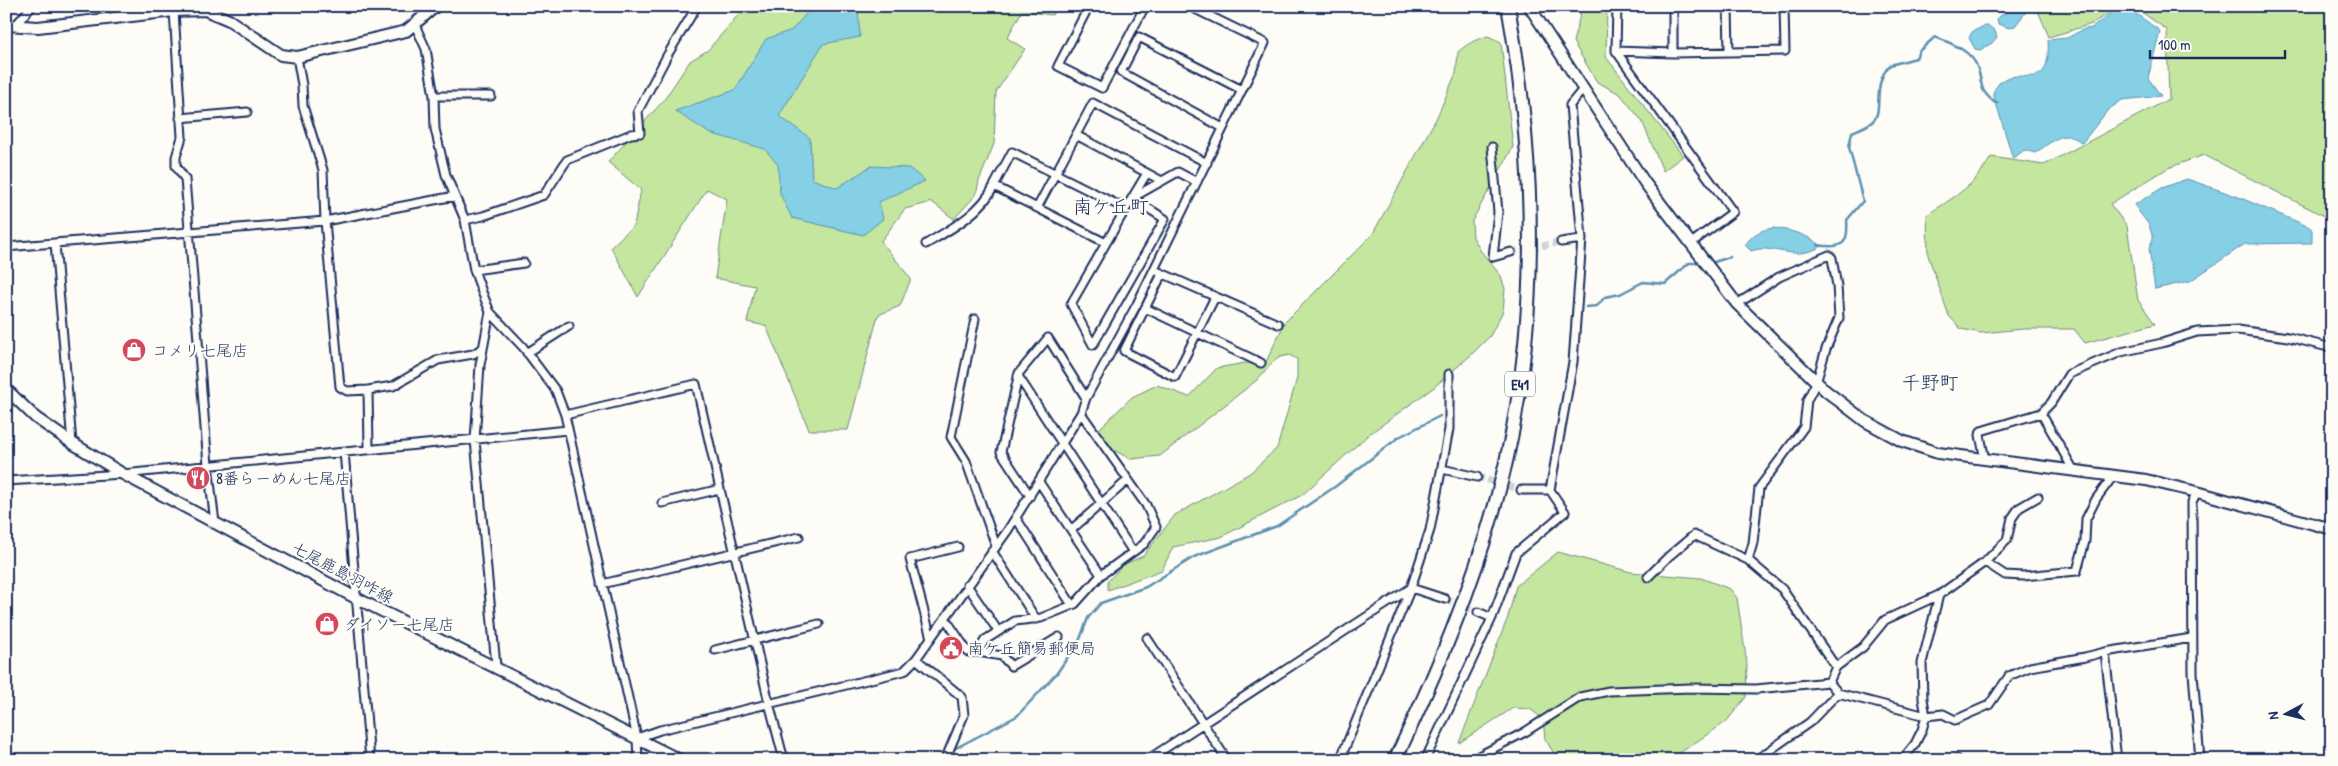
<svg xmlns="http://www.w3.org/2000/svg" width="2338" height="766" font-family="'Patrick Hand','Klee One',sans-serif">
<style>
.green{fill:#c4e69f;stroke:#708a7e}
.water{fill:#85d0e5;stroke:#5b90af}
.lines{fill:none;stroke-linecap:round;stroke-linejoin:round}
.stream{stroke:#5b90af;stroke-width:2.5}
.street-tunnel{stroke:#d0d3d8;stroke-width:7;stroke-dasharray:7 3.5;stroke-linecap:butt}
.street-casing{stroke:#1b2f5e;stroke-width:11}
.secondary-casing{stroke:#1b2f5e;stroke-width:14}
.highway-casing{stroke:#1b2f5e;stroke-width:16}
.street{stroke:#fdfcf7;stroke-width:7}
.secondary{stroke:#fdfcf7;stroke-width:10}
.highway{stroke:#fdfcf7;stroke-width:12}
.labels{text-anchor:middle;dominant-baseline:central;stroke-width:4.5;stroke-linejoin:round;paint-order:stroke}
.shield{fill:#fdfcf7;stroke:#5f6c8c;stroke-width:1}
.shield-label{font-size:15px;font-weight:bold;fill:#1b2f5e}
.poi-label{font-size:16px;fill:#1b2f5e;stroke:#fdfcf7;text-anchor:start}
.street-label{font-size:16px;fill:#1b2f5e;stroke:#fdfcf7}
.quarter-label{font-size:19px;fill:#1b2f5e;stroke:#fdfcf7}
</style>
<rect width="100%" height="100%" fill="#fdfcf7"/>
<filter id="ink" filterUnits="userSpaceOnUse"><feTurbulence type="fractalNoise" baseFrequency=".02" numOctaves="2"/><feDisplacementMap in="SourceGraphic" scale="10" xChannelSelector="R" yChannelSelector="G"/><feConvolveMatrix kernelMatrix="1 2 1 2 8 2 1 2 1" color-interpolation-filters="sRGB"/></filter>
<g filter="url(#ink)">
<path class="green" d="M 746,6 L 1058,6 L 1052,15 L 1022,11 L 1007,38 L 1025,49 L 996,92 L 994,144 L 979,181 L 976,195 L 954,219 L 932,202 L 905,209 L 881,241 L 911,279 L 900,306 L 878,315 L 848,430 L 809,430 L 766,326 L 747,322 L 755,286 L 715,278 L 727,199 L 707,189 L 638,297 L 611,247 L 634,225 L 641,190 L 608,162 L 664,100 L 690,61 L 708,50 Z
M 1578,6 L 1607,6 L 1606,57 L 1683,156 L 1663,171 L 1642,121 L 1620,94 L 1597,82 L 1573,42 L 1581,11 Z
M 2036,6 L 2119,6 L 2092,24 L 2049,37 Z
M 2133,6 L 2332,6 L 2332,220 L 2204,155 L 2168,168 L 2110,204 L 2127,226 L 2138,300 L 2155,324 L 2085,343 L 2074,329 L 2023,329 L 1981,333 L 1961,329 L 1949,316 L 1928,255 L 1927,215 C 1955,196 1974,187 1991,157 L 2044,165 L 2169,99 L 2167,30 Z
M 1488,36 L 1501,42 L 1513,147 L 1472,221 L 1473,237 L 1480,250 L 1501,276 L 1505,289 L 1503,311 L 1490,336 L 1471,355 L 1433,388 L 1368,435 L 1302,495 L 1221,537 L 1173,547 L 1162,570 L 1108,590 L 1108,581 L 1123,565 L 1143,556 L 1175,515 L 1250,473 L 1277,448 L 1297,378 L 1297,359 L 1289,355 L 1280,357 L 1273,362 L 1257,380 L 1160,456 L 1130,459 L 1103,444 L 1098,430 L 1132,397 L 1157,385 L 1189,397 L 1217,368 L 1245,363 L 1265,364 L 1285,322 L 1372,235 L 1437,117 L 1456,73 L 1458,52 C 1467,44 1476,39 1488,36 Z
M 1558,552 L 1631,572 L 1701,578 L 1730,589 L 1737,598 L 1747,664 L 1746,697 L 1726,722 L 1669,760 L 1558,760 L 1545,739 L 1543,719 L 1530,709 L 1513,708 L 1459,743 L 1508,617 L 1516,586 Z"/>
<path class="water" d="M 813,6 L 858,6 L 860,37 L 823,44 L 779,116 L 810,138 L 812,179 L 837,188 L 871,166 L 909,168 L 925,181 L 879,202 L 883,219 L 863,235 L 792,218 L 780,194 L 778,165 L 765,149 L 709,133 L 675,111 L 735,90 L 766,39 L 792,30 Z
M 2016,6 L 2029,8 L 2015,26 L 2009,28 L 1998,24 L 1997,18 Z
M 2128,8 L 2160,31 L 2148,78 L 2161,96 L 2122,100 L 2108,110 L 2082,143 C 2063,127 2053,142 2035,153 L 2024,150 L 2013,159 L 1993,93 C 2010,53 2052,106 2048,40 L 2067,38 L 2084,29 L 2092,28 L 2112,12 Z
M 1984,26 L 1989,26 L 1995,31 L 1997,37 L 1992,43 L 1980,50 L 1975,49 L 1969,38 L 1972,32 Z
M 2187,179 L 2236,196 L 2312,228 L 2312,243 L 2245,244 L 2190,281 L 2155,289 L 2149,249 L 2153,238 L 2149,225 L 2134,205 L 2162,188 Z
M 1773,228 C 1792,230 1807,235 1822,246 C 1793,263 1774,243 1751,251 L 1745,245 C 1753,234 1760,230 1773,228 Z"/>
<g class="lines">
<path class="stream" d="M 1818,245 C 1842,249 1849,245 1847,220 L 1863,201 L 1849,147 L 1852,132 C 1859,129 1868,126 1873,121 C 1884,111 1871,85 1890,65 L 1916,58 L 1919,51 L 1935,37 C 1951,43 1973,51 1978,69 C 1984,89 1978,88 1995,103 L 1998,103
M 1711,263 L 1730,257
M 1586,307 L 1597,306 L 1605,297 L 1620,294 L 1643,282 L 1665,284 L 1689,263 L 1696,263
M 952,750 L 1017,716 L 1057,673 L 1080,639 L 1088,618 L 1101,603 L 1146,587 L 1194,557 L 1277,526 L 1336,486 L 1399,437 L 1440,416
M 937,760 L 946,752"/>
<path class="street-tunnel" d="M 1511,252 L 1561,242
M 1477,477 L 1521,490
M 1445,599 L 1478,612"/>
<g class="street-casing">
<path id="street" d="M 1089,6 L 1058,66 L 1102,88 L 1145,6
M 1617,6 L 1616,51 L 1733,212 L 1690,244
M 1673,6 L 1673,53
M 1728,6 L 1729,51
M 174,11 L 182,137 L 176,157 L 176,166 L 185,179 L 208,465 L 215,523
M 415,25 L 426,49 L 434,96 L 435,129 L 446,175 L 465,220 L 474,270 L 482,292 L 490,312 L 523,347 L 556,391 L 565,415 L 637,738 L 638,760
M 15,26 L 32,6
M 1616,51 L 1673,53 L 1785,51 L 1784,6
M 297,57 L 302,85 L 303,106 L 323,170 L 325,221 L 340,387 L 347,391 L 368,390 L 369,449
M 434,96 L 491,96
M 180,118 L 247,112
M 1223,128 L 1121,72 L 1139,37 L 1242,90
M 1076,135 L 1147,173 L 1132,198 L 1165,219 L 1093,345 L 1071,304 L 1132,198 L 1178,172 L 1197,182
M 1492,147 L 1498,212 L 1493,257 L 1511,252
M 1147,173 L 1162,181
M 1037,208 L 1093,103 L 1207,163
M 465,220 L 483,216 L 544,195 L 567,160 L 631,134 L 640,133 L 638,111 L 668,54 L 697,6
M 1561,242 L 1582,239
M 55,243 L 72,443
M 1106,243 L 994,186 L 1012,152 L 1126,209
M 926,244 C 951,229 981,213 994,186
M 6,247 L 325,221 L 455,196
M 474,270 L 524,263
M 1159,272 L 1278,324
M 1162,274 L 1124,351 L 1175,377 L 1215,297
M 1737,304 L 1779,277 L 1829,255 L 1832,258 L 1837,286 L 1839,318 L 1826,349 L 1816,383 L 1807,400 L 1804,427 L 1759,488 L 1753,543 L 1748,560
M 1145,308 L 1261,363
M 490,312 L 480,365 L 475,440 L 496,666
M 975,319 L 951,437 L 966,461 L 996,546
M 527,353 L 569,326
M 1018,376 L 1133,552
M 368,390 L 393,386 L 438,360 L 473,354 L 483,348
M 565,415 L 696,384 L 769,703 L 784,760
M 344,451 L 370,760
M 1985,460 L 1980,435 L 1981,431 L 2041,413
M 1442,469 L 1477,477
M 2073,469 L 2041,413 L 2051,403 L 2069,374 L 2121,352 L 2162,343 L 2197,332 L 2238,330 L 2288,337 L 2332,348
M 6,481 L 123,474 L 568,430
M 1039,482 L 1101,575
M 1521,490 L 1550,490
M 2197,492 L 2192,502 L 2193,673 L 2200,760
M 1030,496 L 1001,452 L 1019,373 L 1048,338 L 1086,398
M 662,503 L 720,489
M 1016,518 L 1072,605
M 1071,530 L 1128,480
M 992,551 L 1036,619
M 1985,562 L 2005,575 L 2023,576 L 2077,571 L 2085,541 L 2086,519 L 2096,499 L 2114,475
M 1648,577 L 1669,556 L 1694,535 L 1748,560 L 1782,589 L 1836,667
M 602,584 L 799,537
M 967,585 L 998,631
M 1478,612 L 1492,618
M 945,618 L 968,652 L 978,652 L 985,640 L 1015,621 L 1041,618 L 1075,604 L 1101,575 L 1144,544 L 1156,527 L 1146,505 L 1081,413
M 931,638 L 910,559 L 958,547
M 1147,638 L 1227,760
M 715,650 L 819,624
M 978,652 L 1002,656 L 1011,666 L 1059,637
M 2105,652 L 2117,760
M 916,659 L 962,697 L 964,715 L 945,760
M 1829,682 L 1838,693 L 1926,716 L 1943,714 L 1955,720 L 1989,705 L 2009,676 L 2030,667 L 2085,657 L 2105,652 L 2192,638
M 1829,682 L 1836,667 L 1863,647 L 1885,620 L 1939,595 L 1985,562 L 2007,540 L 2012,518 L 2019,508 L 2038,497
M 637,738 L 660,730 L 904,671 L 916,659 L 1008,530 L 1081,413 L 1086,398 L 1137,304 L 1265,43 L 1189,6
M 1957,759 L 1957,760
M 1147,760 L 1411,588 L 1445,599
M 1340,760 L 1411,588 L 1430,530 L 1449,429 L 1449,374
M 1425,760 L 1492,618 L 1516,553 L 1565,512 L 1550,490 L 1573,362 L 1582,239 L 1570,105 L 1584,88
M 1471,760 L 1525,732 L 1580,697 L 1609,691 L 1691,688 L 1756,689 L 1829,682
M 1756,760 L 1810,722 L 1838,693
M 1902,760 L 1915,744 L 1922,730 L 1926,716 L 1923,699 L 1922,663 L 1939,595"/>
</g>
<g class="secondary-casing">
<path id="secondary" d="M 1529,6 L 1645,183 L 1737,304 L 1826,391 L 1865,421 L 1902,441 L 1938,453 L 2146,480 L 2197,492 L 2332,529
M 6,25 L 38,27 L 174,11 L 205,10 L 229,20 L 281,55 L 297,57 L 406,31 L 436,6
M 6,389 L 36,418 L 72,443 L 123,474 L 356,598 L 680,760"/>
</g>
<g class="highway-casing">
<path id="highway" d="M 1395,760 C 1436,674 1473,587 1498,494 C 1541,334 1537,168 1508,6"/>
</g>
<use href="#street" class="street"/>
<use href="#secondary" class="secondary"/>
<use href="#highway" class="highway"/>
</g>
</g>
<defs>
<g id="shop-disc" transform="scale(1.25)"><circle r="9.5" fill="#d1495b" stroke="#fdfcf7"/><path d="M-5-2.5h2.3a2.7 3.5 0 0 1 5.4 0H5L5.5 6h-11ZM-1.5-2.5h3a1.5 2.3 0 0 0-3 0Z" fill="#fff"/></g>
<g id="restaurant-disc" transform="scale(1.25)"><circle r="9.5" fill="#d1495b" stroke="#fdfcf7"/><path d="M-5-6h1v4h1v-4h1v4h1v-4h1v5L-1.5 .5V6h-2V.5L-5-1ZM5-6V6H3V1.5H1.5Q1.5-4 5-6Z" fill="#fff"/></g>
<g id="civic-disc" transform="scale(1.25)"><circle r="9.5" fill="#d1495b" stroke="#fdfcf7"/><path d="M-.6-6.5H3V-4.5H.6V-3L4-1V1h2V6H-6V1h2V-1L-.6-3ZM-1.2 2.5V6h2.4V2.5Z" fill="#fff"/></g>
</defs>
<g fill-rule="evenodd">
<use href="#shop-disc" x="134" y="350"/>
<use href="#restaurant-disc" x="198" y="478"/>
<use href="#shop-disc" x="327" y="624"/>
<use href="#civic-disc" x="951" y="648"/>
</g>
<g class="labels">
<rect class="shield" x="1505" y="371.5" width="30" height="25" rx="4"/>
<g class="shield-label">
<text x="1520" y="384">E41</text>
</g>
<g class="poi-label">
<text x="152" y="350">コメリ七尾店</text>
<text x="216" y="478">8番らーめん七尾店</text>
<text x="344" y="624">ダイソー七尾店</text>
<text x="968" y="648">南ケ丘簡易郵便局</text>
</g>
<g class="street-label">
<text transform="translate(343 572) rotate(28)">七尾鹿島羽咋線</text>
</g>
<g class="quarter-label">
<text x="1111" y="206">南ケ丘町</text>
<text x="1930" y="382">千野町</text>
</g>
</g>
<rect width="2338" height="766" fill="none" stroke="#fdfcf7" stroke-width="25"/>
<rect x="12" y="12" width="2313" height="741" fill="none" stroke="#1b2f5e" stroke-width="2" filter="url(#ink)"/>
<g transform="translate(2286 714) rotate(263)" stroke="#fdfcf7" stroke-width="4" paint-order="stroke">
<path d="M0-4L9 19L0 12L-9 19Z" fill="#1b2f5e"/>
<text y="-8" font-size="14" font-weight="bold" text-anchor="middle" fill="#1b2f5e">N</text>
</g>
<path d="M2150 50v8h135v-8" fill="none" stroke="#1b2f5e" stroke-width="2.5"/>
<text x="2158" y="50" font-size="15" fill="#1b2f5e" stroke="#fdfcf7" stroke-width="4" paint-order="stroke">100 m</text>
</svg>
